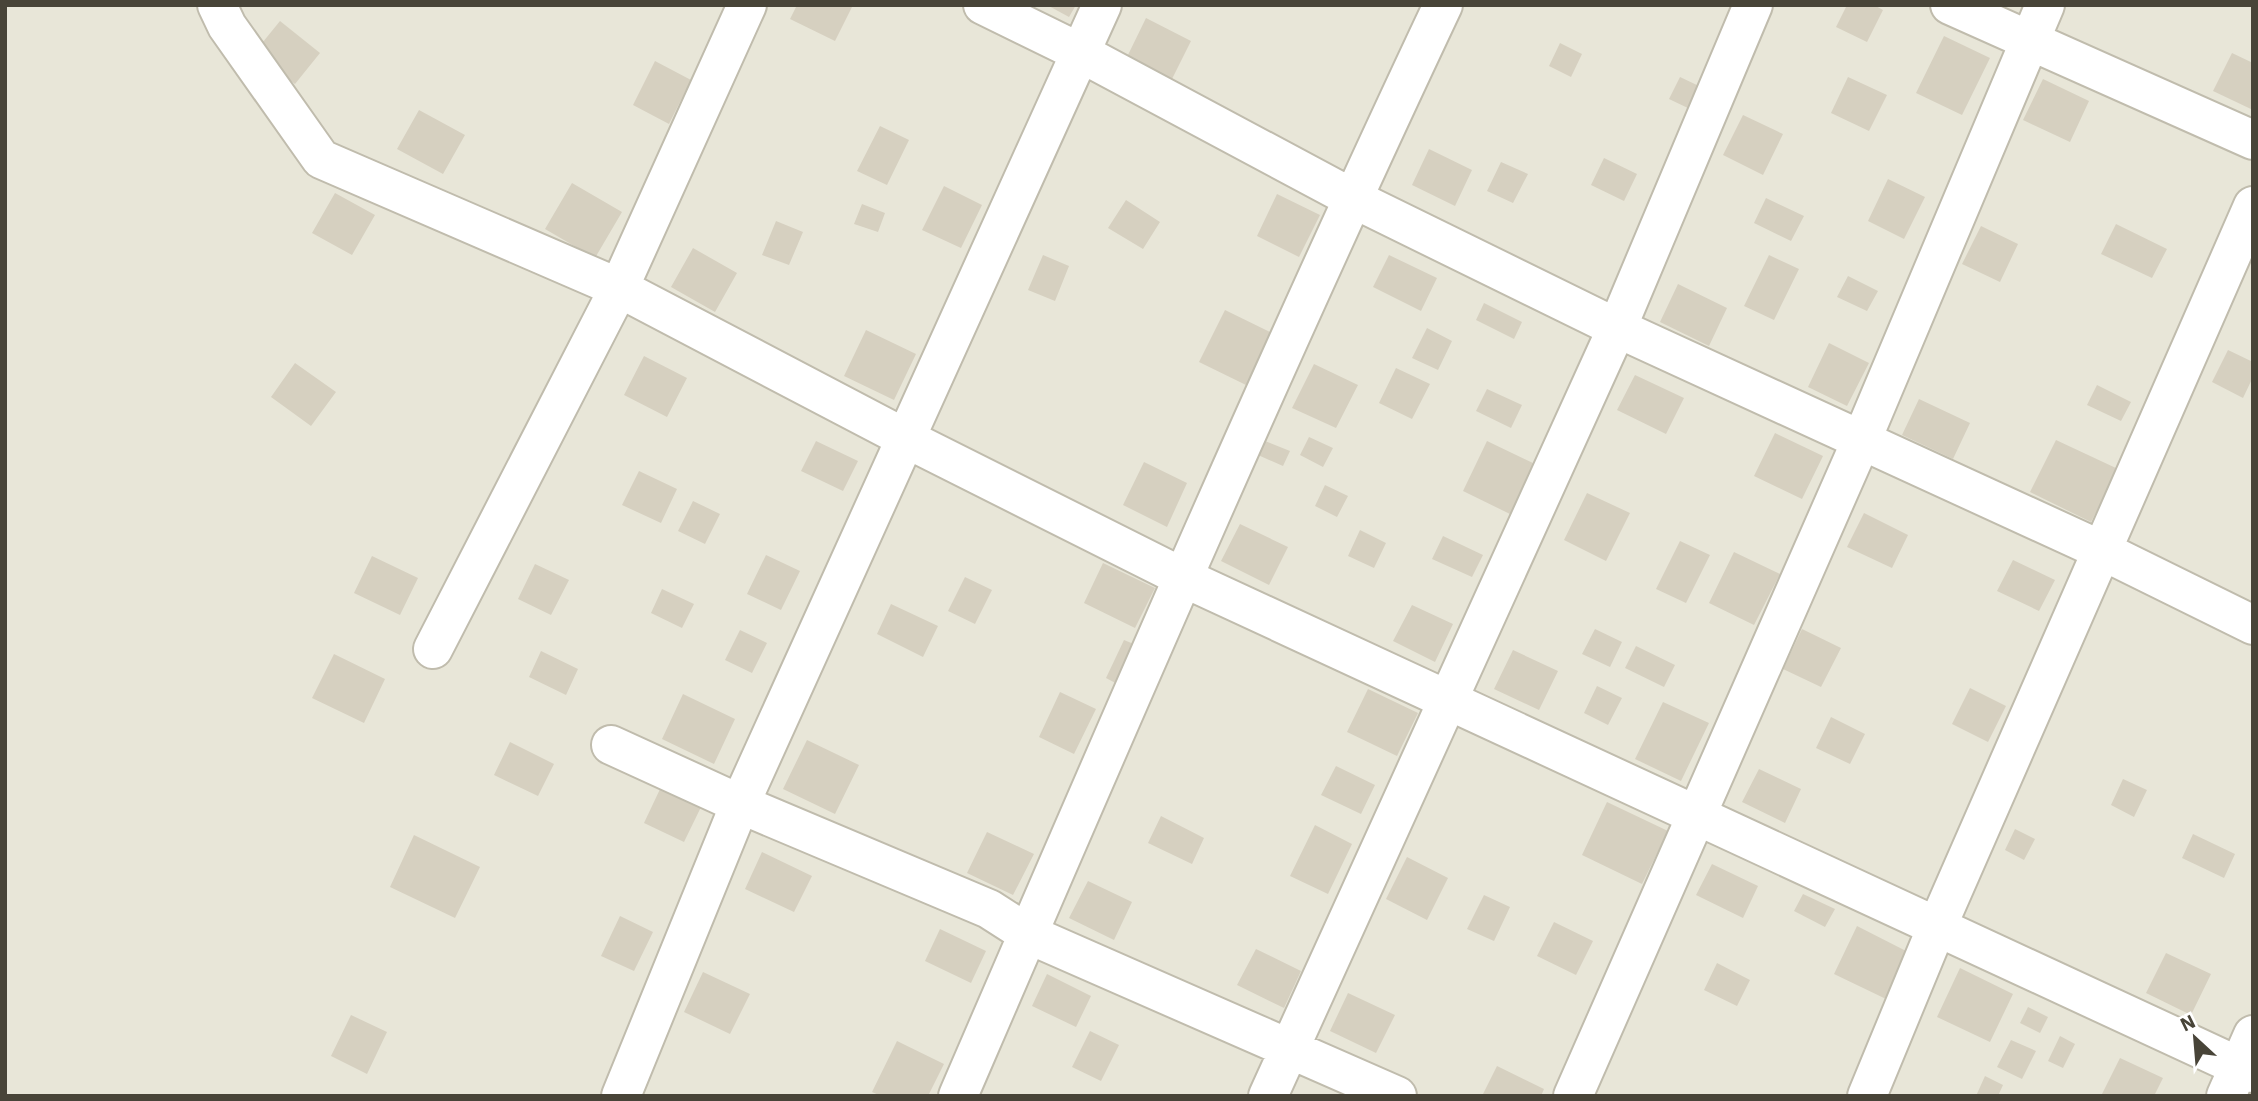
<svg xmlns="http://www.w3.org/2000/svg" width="2258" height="1101" font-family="'IBM Plex Sans',sans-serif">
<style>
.residential{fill:#e8e6d8}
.building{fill:#d6d0c0}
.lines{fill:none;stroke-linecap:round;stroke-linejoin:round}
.street-casing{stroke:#c0bcad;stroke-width:42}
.street{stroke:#fff;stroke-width:38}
</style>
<rect width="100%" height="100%" fill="#f4f3ea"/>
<path class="residential" d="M 5,5 L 2253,5 L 2253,1096 L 5,1096 Z"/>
<path class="building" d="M 797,5 L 853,5 L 835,41 L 790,19 Z
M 1047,5 L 1076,5 L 1069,17 Z
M 1847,5 L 1874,5 L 1883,10 L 1867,42 L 1836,27 Z
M 1146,18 L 1191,41 L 1172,79 L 1127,57 Z
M 280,21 L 320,53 L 295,84 L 254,53 Z
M 1944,36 L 1990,58 L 1962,115 L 1916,93 Z
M 1560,43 L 1582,54 L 1571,77 L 1549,66 Z
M 2232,53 L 2253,63 L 2253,110 L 2213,91 Z
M 655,61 L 691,80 L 669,124 L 633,105 Z
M 1680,77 L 1701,87 L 1690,109 L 1669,99 Z
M 1848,77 L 1887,95 L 1869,131 L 1831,113 Z
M 2043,79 L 2089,101 L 2070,142 L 2023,120 Z
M 419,110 L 465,135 L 443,174 L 397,149 Z
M 1743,115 L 1783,134 L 1763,175 L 1723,155 Z
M 880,126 L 909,140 L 887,185 L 857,171 Z
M 1429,149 L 1472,170 L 1455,206 L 1412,185 Z
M 1604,158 L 1637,174 L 1624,201 L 1591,185 Z
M 1501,162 L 1528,174 L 1513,203 L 1487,191 Z
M 1888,179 L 1925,197 L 1904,239 L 1868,221 Z
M 572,183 L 622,212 L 595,258 L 545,229 Z
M 944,186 L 982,205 L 961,248 L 922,230 Z
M 335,193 L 375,215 L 352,255 L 312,233 Z
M 1277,194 L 1320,215 L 1299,257 L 1257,236 Z
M 1766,198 L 1804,216 L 1791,241 L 1754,223 Z
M 1126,200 L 1160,222 L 1143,249 L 1108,228 Z
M 862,204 L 885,213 L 878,232 L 854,224 Z
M 776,221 L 803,232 L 789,265 L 762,255 Z
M 2116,224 L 2167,249 L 2152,278 L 2101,254 Z
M 1981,226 L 2018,244 L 2000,282 L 1962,264 Z
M 693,248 L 737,273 L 715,312 L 671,287 Z
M 1043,255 L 1069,266 L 1055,301 L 1028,290 Z
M 1389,255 L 1437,278 L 1421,311 L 1373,287 Z
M 1769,255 L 1799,269 L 1774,320 L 1744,306 Z
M 1848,276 L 1878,291 L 1867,311 L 1837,297 Z
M 1678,284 L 1727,308 L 1709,346 L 1660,322 Z
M 1484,303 L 1522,322 L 1514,339 L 1476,320 Z
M 1225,310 L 1272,333 L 1246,385 L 1199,362 Z
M 1427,328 L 1452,341 L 1438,370 L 1412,358 Z
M 866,330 L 916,354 L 894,400 L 844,376 Z
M 1829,343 L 1869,363 L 1847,406 L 1808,387 Z
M 2228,350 L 2253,362 L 2253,377 L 2243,398 L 2212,382 Z
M 644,356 L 687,378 L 667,417 L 624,395 Z
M 295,363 L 336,392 L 311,426 L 271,397 Z
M 1314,364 L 1358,385 L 1336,428 L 1292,408 Z
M 1396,368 L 1430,384 L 1412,419 L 1379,403 Z
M 1635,375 L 1684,398 L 1666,434 L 1617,410 Z
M 2097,385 L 2131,402 L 2121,421 L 2087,405 Z
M 1487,389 L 1522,405 L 1511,428 L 1476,411 Z
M 1919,399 L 1970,423 L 1953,459 L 1902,435 Z
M 1775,433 L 1823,456 L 1802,499 L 1754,476 Z
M 1309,437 L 1333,448 L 1323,467 L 1300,455 Z
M 2056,440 L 2118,469 L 2091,522 L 2030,492 Z
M 816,441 L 858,461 L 843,491 L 801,471 Z
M 1265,441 L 1290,451 L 1283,466 L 1258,455 Z
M 1487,441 L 1535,464 L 1510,514 L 1463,491 Z
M 1144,462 L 1187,483 L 1167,527 L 1123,505 Z
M 639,471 L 677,489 L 661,523 L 622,505 Z
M 1325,485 L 1348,496 L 1337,517 L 1315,506 Z
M 1587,493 L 1630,513 L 1606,561 L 1564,540 Z
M 693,501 L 720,514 L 705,544 L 678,531 Z
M 1864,513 L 1908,535 L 1892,568 L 1847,547 Z
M 1240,524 L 1288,547 L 1269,585 L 1221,561 Z
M 1360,530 L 1386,543 L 1374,568 L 1348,556 Z
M 1443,536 L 1483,555 L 1472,577 L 1432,559 Z
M 1680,541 L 1710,555 L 1686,603 L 1656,589 Z
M 1734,552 L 1780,574 L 1754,625 L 1709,603 Z
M 766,555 L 800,571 L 781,610 L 747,594 Z
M 372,556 L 418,578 L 400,615 L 354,593 Z
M 2013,560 L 2055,580 L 2039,611 L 1997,591 Z
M 1103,563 L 1155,588 L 1135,628 L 1084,603 Z
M 535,564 L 569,580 L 551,615 L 518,599 Z
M 965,577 L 992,590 L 975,624 L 948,611 Z
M 662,589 L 694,604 L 682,628 L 651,613 Z
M 891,604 L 938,626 L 923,657 L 877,634 Z
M 1412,605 L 1453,624 L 1435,662 L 1393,641 Z
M 1595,629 L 1622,642 L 1610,667 L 1582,654 Z
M 1802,629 L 1841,648 L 1821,687 L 1783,669 Z
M 740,630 L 767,643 L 752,673 L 725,660 Z
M 1124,640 L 1141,647 L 1121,686 L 1106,678 Z
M 1636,646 L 1675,665 L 1664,687 L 1625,668 Z
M 1513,650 L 1558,671 L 1539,710 L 1494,689 Z
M 541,651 L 578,669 L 566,695 L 529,677 Z
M 334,654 L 385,679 L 364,723 L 312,698 Z
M 1597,686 L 1622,698 L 1608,725 L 1584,713 Z
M 1970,688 L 2006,706 L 1988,742 L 1952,724 Z
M 1368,689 L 1418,713 L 1397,756 L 1347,732 Z
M 1060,692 L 1096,709 L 1074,754 L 1039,737 Z
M 683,694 L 735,719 L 714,764 L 662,739 Z
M 1663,702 L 1709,723 L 1681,781 L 1635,759 Z
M 1831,717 L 1865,734 L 1850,764 L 1816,748 Z
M 807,740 L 859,765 L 835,814 L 783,789 Z
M 510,742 L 554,764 L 538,796 L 494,775 Z
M 1336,766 L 1375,785 L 1361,814 L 1321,795 Z
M 1759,769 L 1801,789 L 1785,823 L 1742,802 Z
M 2123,779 L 2147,790 L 2134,817 L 2111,805 Z
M 661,787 L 701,807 L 684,842 L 644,823 Z
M 1607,802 L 1668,831 L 1642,884 L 1582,855 Z
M 1161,816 L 1204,838 L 1192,864 L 1148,843 Z
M 1315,825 L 1352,844 L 1328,894 L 1290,876 Z
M 2015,829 L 2035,839 L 2024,860 L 2005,850 Z
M 987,832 L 1034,854 L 1013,895 L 967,873 Z
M 2193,834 L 2235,854 L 2224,878 L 2182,858 Z
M 414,835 L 480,867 L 455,918 L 390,887 Z
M 762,852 L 812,876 L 794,912 L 745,889 Z
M 1407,857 L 1448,878 L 1427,920 L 1386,899 Z
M 1712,864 L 1758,886 L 1743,918 L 1696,895 Z
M 1088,881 L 1132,902 L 1114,940 L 1069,918 Z
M 1803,894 L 1835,909 L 1825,927 L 1794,911 Z
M 1484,895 L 1510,907 L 1494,941 L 1467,929 Z
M 620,916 L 653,932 L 634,971 L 601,956 Z
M 1554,922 L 1593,941 L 1576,975 L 1537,956 Z
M 1857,926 L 1908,952 L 1886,999 L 1834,974 Z
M 940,929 L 986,951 L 971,983 L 925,961 Z
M 1256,949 L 1301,971 L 1284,1008 L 1237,985 Z
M 2166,953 L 2211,974 L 2191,1015 L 2146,993 Z
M 1717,963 L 1750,980 L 1737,1006 L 1704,990 Z
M 1960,968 L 2013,994 L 1990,1042 L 1937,1017 Z
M 703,972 L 750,994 L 730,1034 L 684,1012 Z
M 1047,974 L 1091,996 L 1076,1027 L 1032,1006 Z
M 1348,993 L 1395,1015 L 1376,1053 L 1330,1031 Z
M 2028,1007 L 2048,1017 L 2040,1033 L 2020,1023 Z
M 351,1015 L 387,1032 L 367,1074 L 331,1056 Z
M 1090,1031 L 1119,1045 L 1101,1081 L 1072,1067 Z
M 2060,1036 L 2075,1044 L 2063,1068 L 2048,1061 Z
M 2011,1040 L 2036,1051 L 2022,1079 L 1997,1067 Z
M 897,1041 L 944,1064 L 928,1096 L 881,1096 L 872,1092 Z
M 2120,1058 L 2163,1078 L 2154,1096 L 2101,1096 Z
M 1497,1066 L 1544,1089 L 1541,1096 L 1482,1096 Z
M 1985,1076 L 2003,1085 L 1998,1096 L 1976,1096 Z"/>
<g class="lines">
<g class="street-casing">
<path id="street" d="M 217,5 L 227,26 L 321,159 L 619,288 L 905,438 L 1182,577 L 2253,1073
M 983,5 L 1079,52 L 1352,198 L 1617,328 L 2103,551 L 2253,625
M 1950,5 L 2253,140
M 433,649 L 619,288 L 747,5
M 611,745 L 740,804 L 989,909 L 1028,934 L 1397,1096
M 621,1096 L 740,804 L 1102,5
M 958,1096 C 1116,730 1273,365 1443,5
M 1268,1096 L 1617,328 L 1753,5
M 1573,1096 L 1862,439 L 2045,5
M 1867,1096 L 1936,929 L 2253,206
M 2226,1096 L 2253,1035"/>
</g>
<use href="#street" class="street"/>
</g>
<rect width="2258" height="1101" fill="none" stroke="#484438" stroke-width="14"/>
<g transform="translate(2195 1038) rotate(334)" stroke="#ffffff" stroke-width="5" paint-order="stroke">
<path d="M0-5L12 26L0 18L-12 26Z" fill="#484438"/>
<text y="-10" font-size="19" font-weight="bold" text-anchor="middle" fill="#484438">N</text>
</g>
</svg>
